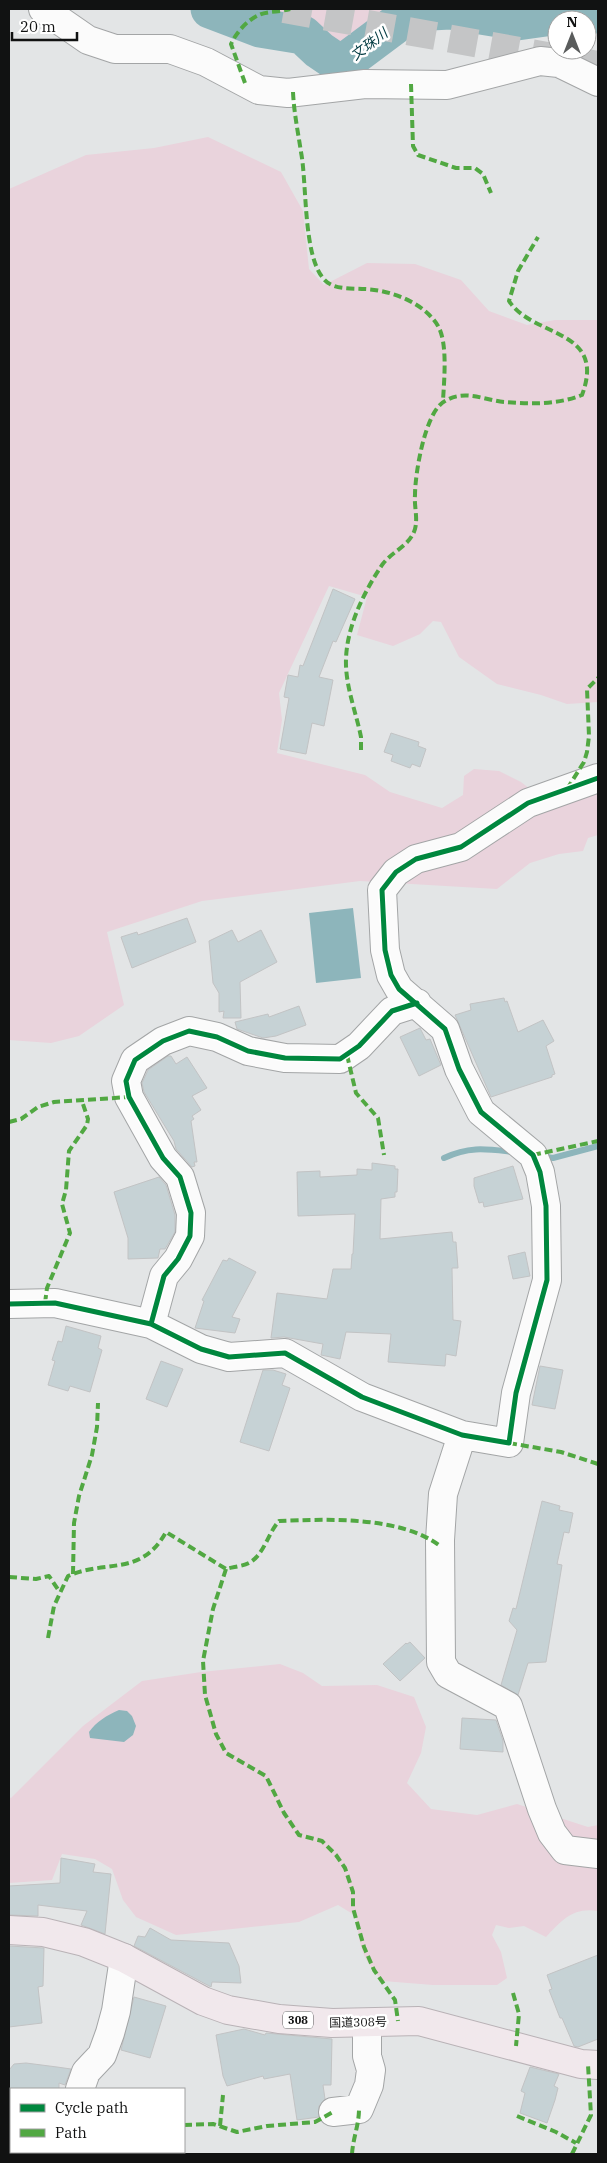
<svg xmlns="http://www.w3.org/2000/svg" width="607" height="2163" font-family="'IBM Plex Serif','Noto Sans JP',serif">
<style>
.green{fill:#e9d3dc}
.water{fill:#8db5bb}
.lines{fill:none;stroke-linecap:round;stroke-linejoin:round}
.stream{stroke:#8db5bb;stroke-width:6}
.river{stroke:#8db5bb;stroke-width:39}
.building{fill:#c6d2d5;stroke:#c2c3c4}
.highway-tunnel{stroke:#c4c5c6;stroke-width:28;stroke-dasharray:28 14;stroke-linecap:butt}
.minor-casing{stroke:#a3a5a6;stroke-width:30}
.highway-casing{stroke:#b9b2b6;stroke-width:30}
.minor{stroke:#fbfbfb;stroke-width:28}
.highway{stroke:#f1e8ec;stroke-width:28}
.quiet{stroke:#51a842;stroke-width:4;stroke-dasharray:8 4;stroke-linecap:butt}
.cycleway-casing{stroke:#fff;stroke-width:8}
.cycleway{stroke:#00873e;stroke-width:5}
.labels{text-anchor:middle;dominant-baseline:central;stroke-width:5;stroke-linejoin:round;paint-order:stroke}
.shield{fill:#fff;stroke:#585959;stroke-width:1}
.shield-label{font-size:11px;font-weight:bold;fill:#111212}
.street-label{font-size:12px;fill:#111212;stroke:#fff}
.water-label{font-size:14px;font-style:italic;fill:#003940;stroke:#fff}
</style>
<rect width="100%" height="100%" fill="#e3e5e6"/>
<path class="green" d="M 229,9 L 424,9 L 411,9 L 344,58 L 303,30 L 261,21 Z
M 457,9 L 598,9 L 598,12 L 513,16 Z
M 208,137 L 281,172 L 303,211 L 309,269 L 324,285 L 367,263 L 415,264 L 461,280 L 489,311 L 527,325 L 555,320 L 598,320 L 598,702 L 567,704 L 541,695 L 497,684 L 459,657 L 441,622 L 433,621 L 420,634 L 393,646 L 357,635 L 367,597 L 329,586 L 279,693 L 282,720 L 277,753 L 365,775 L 390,792 L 442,808 L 463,795 L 464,776 L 474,769 L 499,771 L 521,782 L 553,807 L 598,792 L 598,835 L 588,838 L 583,851 L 559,854 L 530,863 L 497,889 L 360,881 L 202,901 L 107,932 L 124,1005 L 79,1036 L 51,1043 L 9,1040 L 9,189 L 86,155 L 154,148 Z
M 280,1664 L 303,1673 L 322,1686 L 377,1685 L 414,1697 L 426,1727 L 421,1753 L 407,1783 L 431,1809 L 477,1815 L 517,1804 L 588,1827 L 598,1825 L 598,1911 C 573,1907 562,1920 546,1937 L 524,1926 L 509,1928 L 496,1925 L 492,1935 L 501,1952 L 507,1978 L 497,1985 L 433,1985 L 383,1981 C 362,1960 359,1945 356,1916 L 338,1905 L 299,1922 L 176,1935 L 136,1917 L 123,1900 L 112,1869 L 95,1859 L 62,1854 L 52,1880 L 9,1883 L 9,1797 L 11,1798 L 83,1726 L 142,1681 L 201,1672 Z
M 9,2139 L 11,2139 L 11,2152 L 104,2152 L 106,2154 L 134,2152 L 144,2154 L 9,2154 Z"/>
<path class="water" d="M 353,908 L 361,978 L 316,983 L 309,913 Z
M 119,1710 L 127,1711 L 132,1716 L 136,1726 L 133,1735 L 124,1742 L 90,1738 L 89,1732 C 96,1722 107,1715 119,1710 Z"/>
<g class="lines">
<path class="stream" d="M 541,1156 L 553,1158 L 598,1146
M 444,1158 C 470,1146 486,1149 513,1152"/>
<path class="river" d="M 210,9 L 260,28 L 303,35 L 319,50 L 341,65 L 412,12 L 450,10 L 517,21 L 567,14 L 598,14"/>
</g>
<path class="building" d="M 333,589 L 355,599 L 336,642 L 333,641 L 319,677 L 333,680 L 324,726 L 312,723 L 306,754 L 280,749 L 289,698 L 284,697 L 288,675 L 298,677 L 300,665 L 303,666 Z
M 391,733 L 419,742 L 418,746 L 426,749 L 420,767 L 412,764 L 410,768 L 391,761 L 393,755 L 384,752 Z
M 187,918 L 196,942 L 132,968 L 121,937 L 137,932 L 138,935 Z
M 232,930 L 238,942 L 261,930 L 277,962 L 240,982 L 241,1018 L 223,1018 L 224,1011 L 219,1012 L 219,993 L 213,983 L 209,941 Z
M 504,998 L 505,1002 L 507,1001 L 518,1032 L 543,1020 L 554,1041 L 546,1046 L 555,1074 L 552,1075 L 552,1077 L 491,1097 L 455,1015 L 471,1010 L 470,1004 Z
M 299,1006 L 306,1025 L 276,1036 L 263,1038 L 237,1029 L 235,1022 L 268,1014 L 269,1017 Z
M 420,1028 L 426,1040 L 430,1039 L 441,1065 L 419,1076 L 400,1037 Z
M 168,1056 L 171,1056 L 176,1064 L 187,1057 L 207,1088 L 192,1096 L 201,1110 L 192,1116 L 194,1119 L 191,1121 L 197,1162 L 194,1162 L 195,1166 L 192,1167 L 176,1149 L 174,1141 L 144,1092 L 142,1083 L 148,1070 Z
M 372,1163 L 395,1166 L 395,1169 L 398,1169 L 397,1192 L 395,1192 L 395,1197 L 381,1199 L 380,1239 L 452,1232 L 453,1242 L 456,1242 L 458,1268 L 452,1268 L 453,1320 L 461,1321 L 456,1356 L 446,1354 L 445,1366 L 388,1362 L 391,1334 L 346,1332 L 340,1359 L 321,1355 L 323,1344 L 284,1337 L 271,1338 L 277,1293 L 327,1299 L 333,1269 L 351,1269 L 352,1254 L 353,1254 L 355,1214 L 298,1216 L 297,1172 L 320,1171 L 320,1177 L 357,1175 L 357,1169 L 372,1170 Z
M 513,1166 L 523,1199 L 484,1207 L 483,1202 L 479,1203 L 474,1186 L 474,1178 Z
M 159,1177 L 166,1185 L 175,1215 L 175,1232 L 165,1249 L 160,1249 L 158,1258 L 128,1259 L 128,1238 L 114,1192 Z
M 525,1252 L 530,1276 L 513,1279 L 508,1256 Z
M 229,1258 L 256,1272 L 232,1317 L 240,1319 L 235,1333 L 195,1328 L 204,1301 L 202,1300 L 223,1260 L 227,1261 Z
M 66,1326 L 101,1336 L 98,1348 L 102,1350 L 90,1392 L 70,1386 L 68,1391 L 48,1385 L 55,1361 L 52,1360 L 58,1341 L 62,1342 Z
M 161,1361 L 183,1369 L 167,1407 L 146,1399 Z
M 540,1366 L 563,1370 L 555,1409 L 532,1405 Z
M 263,1370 L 273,1370 L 286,1374 L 282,1385 L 290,1388 L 269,1451 L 240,1442 Z
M 542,1501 L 560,1506 L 559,1510 L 573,1513 L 569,1533 L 564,1532 L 557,1564 L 562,1565 L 546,1662 L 528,1663 L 518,1695 L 501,1685 L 517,1630 L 509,1621 L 513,1608 L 516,1609 Z
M 410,1642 L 425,1658 L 400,1681 L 383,1664 L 406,1643 L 407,1644 Z
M 462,1718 L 496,1720 L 503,1741 L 503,1752 L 460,1749 Z
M 61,1858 L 95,1864 L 93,1872 L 111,1874 L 105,1934 L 81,1925 L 87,1911 L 38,1905 L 38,1916 L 9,1915 L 9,1886 L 60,1883 Z
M 150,1928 L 171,1940 L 229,1943 L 239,1966 L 241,1983 L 212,1982 L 211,1987 L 134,1946 L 138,1936 L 145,1937 Z
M 9,1946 L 44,1948 L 43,1986 L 38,1987 L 42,2023 L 9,2027 Z
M 598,1955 L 598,2039 L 578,2047 L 574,2046 L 562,2018 L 560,2018 L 549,1990 L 552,1989 L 547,1975 Z
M 134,1997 L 166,2006 L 150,2058 L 121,2050 Z
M 244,2029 L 265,2035 L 266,2033 L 332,2039 L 331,2085 L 323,2085 L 325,2099 L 319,2106 L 319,2117 L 297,2120 L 290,2074 L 264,2079 L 263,2076 L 227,2086 L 223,2076 L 216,2035 Z
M 26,2063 L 57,2067 L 71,2069 L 65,2085 L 59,2083 L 59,2089 L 9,2089 L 9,2070 L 14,2064 Z
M 530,2067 L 559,2074 L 554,2086 L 558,2088 L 555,2100 L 547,2123 L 520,2113 L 525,2093 L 521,2091 Z"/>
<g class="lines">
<path class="highway-tunnel" d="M 284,9 L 598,65"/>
<g class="minor-casing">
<path id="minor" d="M 43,9 L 88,40 L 115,49 L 170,49 L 206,62 L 259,90 L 288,93 L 365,84 L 447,85 L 540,61 L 559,63 L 598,82
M 9,1304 L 55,1303 L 151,1324 L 201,1349 L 229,1357 L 285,1353 L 362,1397 L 462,1435 L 509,1443 L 516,1393 L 547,1280 L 546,1206 L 540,1172 L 533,1155 L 481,1112 L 459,1069 L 445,1029 L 399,989 L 391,975 L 385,950 L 382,890 L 396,872 L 416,859 L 461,847 L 528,803 L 598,778
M 151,1324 L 164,1276 L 178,1259 L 190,1236 L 191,1213 L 180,1177 L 163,1158 L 129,1097 L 126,1081 L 135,1060 L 163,1041 L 189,1031 L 217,1037 L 248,1051 L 285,1058 L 340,1059 L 359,1046 L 392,1011 L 417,1003
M 462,1435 L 443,1494 L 440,1540 L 441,1662 L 448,1674 L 508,1706 L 542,1809 L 552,1833 L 565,1850 L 598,1854
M 80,2089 L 86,2072 L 102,2055 L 110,2033 L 116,2011 L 124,1958
M 333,2112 L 359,2109 L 369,2085 L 371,2070 L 367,2056 L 367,2024"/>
</g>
<g class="highway-casing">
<path id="highway" d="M 9,1930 L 43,1932 L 84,1942 L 124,1958 L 203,2001 L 228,2010 L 279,2019 L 332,2023 L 419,2021 L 581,2064 L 598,2065"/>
</g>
<use href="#minor" class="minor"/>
<use href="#highway" class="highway"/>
<path class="quiet" d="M 245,83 L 231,44 C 236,33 247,20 259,15 C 267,11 281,12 290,9
M 411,84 L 413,146 L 418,155 L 456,168 L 475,168 L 483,174 L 491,193
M 293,92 C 294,113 298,132 301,152 C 307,183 303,254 323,278 C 332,290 349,288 362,289 C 388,289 424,302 438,326 C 448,343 444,381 443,401
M 361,750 L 361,737 C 356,712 345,685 346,659 C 347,626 364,592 382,565 C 392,551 410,546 415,529 C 418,518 414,506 415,495 C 415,474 425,411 445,401 C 465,389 484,400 504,402 C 530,404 557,405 582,395 C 607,328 533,338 509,301 L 518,271 L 538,237
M 567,789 L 584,762 L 587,752 L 589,736 L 587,689 L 598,678
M 347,1055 L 356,1093 L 378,1118 L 384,1155
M 9,1122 L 21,1119 L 38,1107 L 54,1102 L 129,1097
M 533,1155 L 598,1141
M 45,1303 L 47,1288 L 70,1233 L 62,1204 L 66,1190 L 69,1151 L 87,1125 L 88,1119 L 82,1101
M 509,1443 L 561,1452 L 598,1464
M 226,1569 L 213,1609 L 203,1661 L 205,1695 L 216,1734 L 226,1753 L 266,1776 L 284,1813 L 299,1835 L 322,1841 L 336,1855 L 345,1868 L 353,1892 L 353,1908 L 364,1947 L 374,1970 L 395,2000 L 398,2021
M 73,1574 L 74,1523 L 79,1496 L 92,1455 L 97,1427 L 98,1403
M 9,1577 L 36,1579 L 49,1576 L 59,1591
M 48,1638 L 54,1606 L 68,1576 C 107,1559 141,1577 166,1532 L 226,1569 C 233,1567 243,1566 249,1563 C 264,1555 268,1533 279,1521 C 327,1519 401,1516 440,1546
M 513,1993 L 519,2014 L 516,2046
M 517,2116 L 556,2132 L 576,2143
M 184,2125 L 213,2124 L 237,2132 L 267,2126 L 315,2122 L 333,2112
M 220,2126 L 223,2095
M 9,2141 L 11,2138
M 74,2152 L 77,2154
M 92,2154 L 107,2152
M 352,2154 C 353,2138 359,2125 359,2109
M 572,2154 L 591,2115 L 588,2065"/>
<g class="cycleway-casing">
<path id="cycleway" d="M 9,1304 L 55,1303 L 151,1324 L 201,1349 L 229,1357 L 285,1353 L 362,1397 L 462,1435 L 509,1443 L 516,1393 L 547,1280 L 546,1206 L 540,1172 L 533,1155 L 481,1112 L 459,1069 L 445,1029 L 399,989 L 391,975 L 385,950 L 382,890 L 396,872 L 416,859 L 461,847 L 528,803 L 598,778
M 151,1324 L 164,1276 L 178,1259 L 190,1236 L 191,1213 L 180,1177 L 163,1158 L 129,1097 L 126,1081 L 135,1060 L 163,1041 L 189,1031 L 217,1037 L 248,1051 L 285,1058 L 340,1059 L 359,1046 L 392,1011 L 417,1003"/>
</g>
<use href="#cycleway" class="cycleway"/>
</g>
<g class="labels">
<rect class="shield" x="283" y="2011.5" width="30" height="17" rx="4"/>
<g class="shield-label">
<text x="298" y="2020">308</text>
</g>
<g class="street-label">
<text transform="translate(358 2022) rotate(-1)">国道308号</text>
</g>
<g class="water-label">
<text transform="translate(369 44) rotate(-37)">文珠川</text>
</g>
</g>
<rect width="607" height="2163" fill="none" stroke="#111212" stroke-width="20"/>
<rect x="10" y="2088" width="175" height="65" fill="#ffffff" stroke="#a0a0a0"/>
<rect x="20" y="2104" width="25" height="8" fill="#00873e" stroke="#a0a0a0"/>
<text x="55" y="2113" font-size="15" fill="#111212">Cycle path</text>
<rect x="20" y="2129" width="25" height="8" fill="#51a842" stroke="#a0a0a0"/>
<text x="55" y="2138" font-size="15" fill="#111212">Path</text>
<g transform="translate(572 35)"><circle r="24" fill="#ffffff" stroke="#a0a0a0"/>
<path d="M0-4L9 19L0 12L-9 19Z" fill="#5a5c5c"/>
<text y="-8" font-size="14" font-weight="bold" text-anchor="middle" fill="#111212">N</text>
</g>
<path d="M12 32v8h65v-8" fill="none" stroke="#111212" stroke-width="2.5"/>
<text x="20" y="32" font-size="15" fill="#111212" stroke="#ffffff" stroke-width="4" paint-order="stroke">20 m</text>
</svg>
